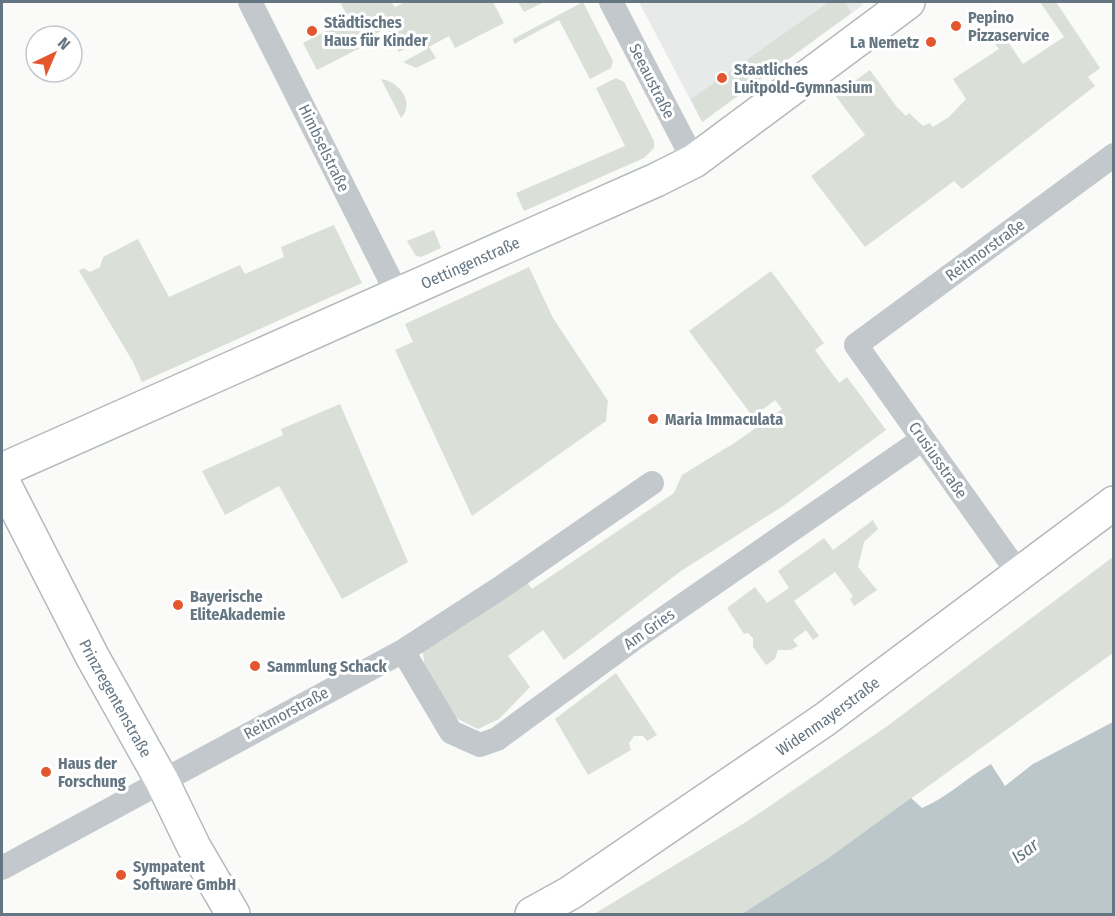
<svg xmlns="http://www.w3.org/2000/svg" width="1115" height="916" font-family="'Fira Sans Condensed',sans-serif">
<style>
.built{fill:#e8e9e9}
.green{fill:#dadfd7}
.water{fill:#bbc7cb}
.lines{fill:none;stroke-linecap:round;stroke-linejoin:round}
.secondary-casing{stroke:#b3babf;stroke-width:36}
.street{stroke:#c3c8cc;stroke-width:24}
.secondary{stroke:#fff;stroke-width:33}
.poi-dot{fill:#e4572e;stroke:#fff;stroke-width:2}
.labels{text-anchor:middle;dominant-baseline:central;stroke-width:6;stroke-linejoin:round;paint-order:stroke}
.poi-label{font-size:16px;font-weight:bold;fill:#657683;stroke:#fff;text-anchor:start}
.street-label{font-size:16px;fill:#657683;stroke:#fff}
.water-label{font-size:18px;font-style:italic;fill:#60757c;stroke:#fff}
</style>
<rect width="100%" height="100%" fill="#fafaf8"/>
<path class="built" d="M 639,2 L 861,2 L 863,5 L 702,122 Z"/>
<path class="green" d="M 340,2 L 391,2 L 395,7 L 405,2 L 493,2 L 504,23 L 455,48 L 449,36 L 429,47 L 436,58 L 416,68 L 403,62 L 427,49 L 423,40 L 399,52 L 387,28 L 362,41 L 364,46 L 317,70 L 303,43 L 349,19 Z
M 518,2 L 544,2 L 524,12 Z
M 583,2 L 613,61 L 611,68 L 590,79 L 559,20 L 514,44 L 513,39 Z
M 829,2 L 846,2 L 851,13 L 702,122 L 691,99 Z
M 1040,2 L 1056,2 L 1100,68 L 1088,77 L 1095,86 L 962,189 L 954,181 L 865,247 L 811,176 L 865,135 L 835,95 L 870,70 L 896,106 L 906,116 L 909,113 L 923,126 L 929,123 L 933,127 L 949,117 L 966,99 L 953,79 L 999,49 L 992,40 L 1002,33 L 1023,64 L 1064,37 Z
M 616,78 L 624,82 L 654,141 L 654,148 L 644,158 L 524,211 L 516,193 L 625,146 L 596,88 Z
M 381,79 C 398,81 416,102 401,118 Z
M 334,225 L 362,283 L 142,382 L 133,362 L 79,271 L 83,268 L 90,272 L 100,267 L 103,257 L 138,239 L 169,297 L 240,265 L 245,274 L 284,257 L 281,247 Z
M 434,230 L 441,248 L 421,257 L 416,256 L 407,241 Z
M 529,267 L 553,318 L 608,401 L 606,421 L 472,516 L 395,350 L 413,342 L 405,324 Z
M 771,271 L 824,343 L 815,350 L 839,383 L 847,377 L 886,430 L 783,506 L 681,571 L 564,660 L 543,630 L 508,656 L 530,687 L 499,719 L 478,729 L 454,717 L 425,669 L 422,646 L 526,581 L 532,589 L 674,493 L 682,475 L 736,442 L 782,409 L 775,400 L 753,417 L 689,331 Z
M 340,404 L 408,562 L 342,599 L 279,486 L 225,515 L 202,471 L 283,435 L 281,429 Z
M 873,520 L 878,529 L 864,542 L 858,567 L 877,590 L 854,606 L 850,599 L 853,596 L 835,572 L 794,601 L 819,636 L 813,640 L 806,630 L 793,640 L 798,646 L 790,650 L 778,650 L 775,659 L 766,665 L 753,647 L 753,638 L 748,633 L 744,634 L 727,608 L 755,587 L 767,603 L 789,588 L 778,571 L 824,538 L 833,550 Z
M 1113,557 L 1113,653 L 827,859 L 742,914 L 594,914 L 746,822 L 886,727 Z
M 616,673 L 657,735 L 647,741 L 643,736 L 634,736 L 629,743 L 631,750 L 588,775 L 555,719 Z"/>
<path class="water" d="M 1113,722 L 1113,914 L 742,914 L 827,859 L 911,798 L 922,808 C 948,797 966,778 991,764 L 1005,786 L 1033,764 Z"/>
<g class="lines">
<g class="secondary-casing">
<g id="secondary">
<path id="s1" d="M 2,470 L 656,180 L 694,161 L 908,2"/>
<path id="s2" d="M 2,480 L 92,656 L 162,781 L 194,847 L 233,914"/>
<path id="s3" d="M 532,914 L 570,893 L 824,720 L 1114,503"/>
</g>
</g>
<path class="street" d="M 250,2 L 398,295
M 611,2 L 694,161
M 1019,574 L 856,345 L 1114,155
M 403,651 L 451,732 L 480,745 L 497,739 L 631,641 L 923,439
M 2,868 L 403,651 L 500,588 L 652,483"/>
<use href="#secondary" class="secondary"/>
</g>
<g class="poi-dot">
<circle cx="956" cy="26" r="6"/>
<circle cx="312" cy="31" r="6"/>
<circle cx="931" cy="42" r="6"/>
<circle cx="722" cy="78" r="6"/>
<circle cx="653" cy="419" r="6"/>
<circle cx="178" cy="605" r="6"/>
<circle cx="255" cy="666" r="6"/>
<circle cx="46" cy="772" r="6"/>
<circle cx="121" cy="875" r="6"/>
</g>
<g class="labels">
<g class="poi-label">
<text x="968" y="17">Pepino<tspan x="968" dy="18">Pizzaservice</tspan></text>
<text x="324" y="22">Städtisches<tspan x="324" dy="18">Haus für Kinder</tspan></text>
<text x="919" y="42" text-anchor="end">La Nemetz</text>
<text x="734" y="69">Staatliches<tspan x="734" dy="18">Luitpold-Gymnasium</tspan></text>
<text x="665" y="419">Maria Immaculata</text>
<text x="190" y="596">Bayerische<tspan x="190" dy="18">EliteAkademie</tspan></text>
<text x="267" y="666">Sammlung Schack</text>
<text x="58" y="763">Haus der<tspan x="58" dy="18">Forschung</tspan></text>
<text x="133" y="866">Sympatent<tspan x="133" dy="18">Software GmbH</tspan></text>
</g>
<g class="street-label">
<text transform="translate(652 81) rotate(63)">Seeaustraße</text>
<text transform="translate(324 148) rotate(64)">Himbselstraße</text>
<text transform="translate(985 250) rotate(-36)">Reitmorstraße</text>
<text stroke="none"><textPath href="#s1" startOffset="512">Oettingenstraße</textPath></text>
<text transform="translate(938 460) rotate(55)">Crusiusstraße</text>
<text transform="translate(649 629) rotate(-35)">Am Gries</text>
<text stroke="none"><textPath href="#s2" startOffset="246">Prinzregentenstraße</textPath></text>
<text transform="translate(286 713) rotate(-28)">Reitmorstraße</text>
<text stroke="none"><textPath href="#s3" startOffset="356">Widenmayerstraße</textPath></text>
</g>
<g class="water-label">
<text transform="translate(1025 851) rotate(-36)">Isar</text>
</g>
</g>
<rect width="1115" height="916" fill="none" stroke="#657683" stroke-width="6"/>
<g transform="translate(54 54) rotate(44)"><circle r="28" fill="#ffffff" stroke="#c1c8cd" stroke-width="1.5"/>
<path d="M0-4.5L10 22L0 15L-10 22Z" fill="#e4572e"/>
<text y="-9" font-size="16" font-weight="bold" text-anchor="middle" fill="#657683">N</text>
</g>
</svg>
